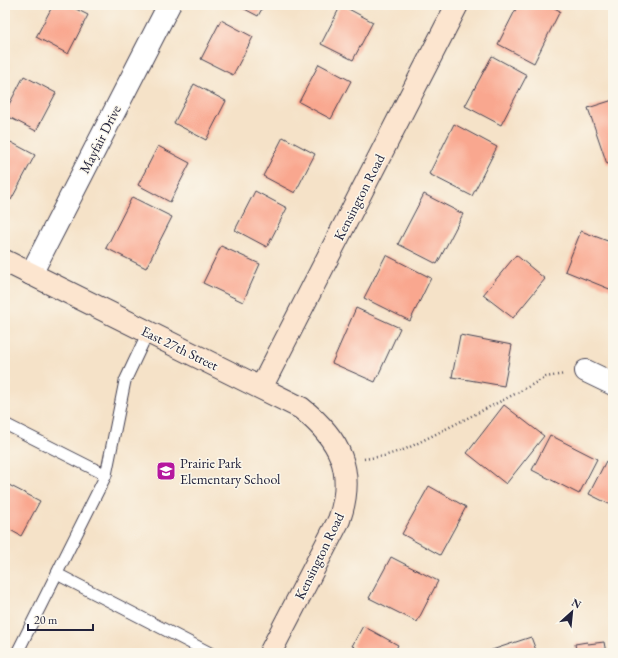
<svg xmlns="http://www.w3.org/2000/svg" width="618" height="658" font-family="'EB Garamond',serif">
<style>
.building{fill:#f9a78f}
.lines{fill:none;stroke-linecap:round;stroke-linejoin:round}
.lane-casing{stroke:#423f50;stroke-width:13}
.street-casing{stroke:#423f50;stroke-width:24}
.secondary-casing{stroke:#423f50;stroke-width:24}
.path{stroke:#423f50;stroke-width:2.5;stroke-dasharray:1 3;stroke-linecap:butt}
.lane{stroke:#fff;stroke-width:11}
.street{stroke:#fff;stroke-width:22}
.secondary{stroke:#fce5cf;stroke-width:22}
.labels{text-anchor:middle;dominant-baseline:central;stroke-width:3;stroke-linejoin:round;paint-order:stroke}
.street-label{font-size:14px;fill:#22223b;stroke:#fbf7ec}
.poi-label{font-size:14px;fill:#22223b;stroke:#fbf7ec;text-anchor:start}
</style>
<rect width="100%" height="100%" fill="#fbf7ec"/>
<filter id="ink" filterUnits="userSpaceOnUse"><feTurbulence type="fractalNoise" baseFrequency=".025" numOctaves="2"/><feDisplacementMap in="SourceGraphic" scale="8" xChannelSelector="R" yChannelSelector="G"/><feConvolveMatrix kernelMatrix="1 2 1 2 8 2 1 2 1" color-interpolation-filters="sRGB"/></filter>
<filter id="wash" filterUnits="userSpaceOnUse"><feTurbulence type="fractalNoise" baseFrequency=".012" numOctaves="4" result="noise"/><feDisplacementMap in="SourceGraphic" scale="16" xChannelSelector="R" yChannelSelector="G"/><feGaussianBlur stdDeviation="0.9" result="paint"/><feColorMatrix in="noise" values="0 0 0 0 0 0 0 0 0 0 0 0 0 0 0 0 0 1.4 0 .05"/><feComposite in="paint" operator="in"/></filter>
<g filter="url(#wash)">
<rect width="100%" height="100%" fill="#f5e2c8"/>
<g id="blocks">
<path class="building" d="M 53,5 L 68,5 L 88,15 L 68,54 L 36,37 Z
M 237,5 L 264,5 L 258,16 Z
M 341,5 L 373,22 L 353,60 L 321,44 Z
M 518,5 L 549,5 L 560,11 L 534,63 L 498,44 Z
M 221,20 L 253,37 L 233,75 L 201,59 Z
M 492,56 L 527,75 L 501,125 L 465,106 Z
M 319,64 L 351,81 L 331,119 L 299,102 Z
M 24,76 L 56,93 L 36,131 L 5,115 L 5,112 Z
M 194,84 L 226,101 L 206,140 L 174,123 Z
M 613,100 L 613,162 L 607,164 L 588,108 Z
M 454,124 L 497,147 L 472,196 L 429,174 Z
M 283,137 L 315,154 L 295,193 L 263,176 Z
M 5,139 L 35,155 L 11,200 L 5,196 Z
M 158,146 L 190,163 L 170,202 L 138,185 Z
M 255,191 L 287,208 L 267,247 L 235,230 Z
M 424,194 L 463,214 L 437,264 L 398,244 Z
M 132,197 L 172,217 L 146,268 L 106,248 Z
M 581,231 L 613,243 L 612,290 L 565,271 Z
M 221,246 L 260,264 L 243,302 L 203,283 Z
M 386,255 L 431,278 L 410,321 L 364,298 Z
M 516,255 L 545,279 L 513,318 L 483,295 Z
M 356,308 L 400,328 L 375,382 L 332,363 Z
M 460,335 L 512,345 L 504,386 L 452,377 Z
M 504,405 L 544,436 L 506,484 L 467,453 Z
M 550,435 L 597,459 L 579,494 L 532,470 Z
M 606,461 L 613,465 L 613,506 L 589,494 Z
M 5,483 L 40,501 L 21,536 L 5,527 Z
M 429,486 L 466,507 L 440,555 L 402,534 Z
M 391,557 L 438,581 L 417,622 L 369,598 Z
M 363,626 L 398,645 L 394,653 L 352,653 L 355,647 L 352,646 Z
M 531,637 L 537,653 L 483,653 Z
M 587,642 L 588,644 L 604,642 L 606,653 L 561,653 L 576,650 L 575,644 Z"/>
</g>
</g>
<g filter="url(#ink)">
<use href="#blocks" fill-opacity="0" stroke="#423f50" stroke-width="1"/>
<g class="lines">
<g class="lane-casing">
<path id="lane" d="M 5,424 L 106,475
M 57,574 L 210,653
M 17,653 L 106,475 L 125,381 L 148,332"/>
</g>
<g class="street-casing">
<path id="street" d="M 31,274 L 169,5
M 586,371 L 613,384"/>
</g>
<g class="secondary-casing">
<path id="secondary" d="M 5,261 L 301,408 C 340,439 356,471 339,520 L 270,653
M 261,388 L 457,5"/>
</g>
<path class="path" d="M 364,459 L 384,456 L 406,449 L 517,393 L 546,377 L 565,374"/>
<use href="#lane" class="lane"/>
<use href="#street" class="street"/>
<use href="#secondary" class="secondary"/>
</g>
</g>
<defs>
<g id="school-square" transform="scale(1)"><rect x="-9" y="-9" width="18" height="18" rx="4" fill="#b5179e" stroke="#fbf7ec"/><path d="M0-5L7-2L0 1L-7-2ZM-4 1L0 2.5L4 1V4Q0 6-4 4Z" fill="#fff"/></g>
</defs>
<g fill-rule="evenodd">
<use href="#school-square" x="166" y="471"/>
</g>
<g class="labels">
<g class="street-label">
<text transform="translate(100 139) rotate(-63)">Mayfair Drive</text>
<text transform="translate(359 197) rotate(-63)">Kensington Road</text>
<text transform="translate(180 348) rotate(26)">East 27th Street</text>
<text transform="translate(319 556) rotate(-64)">Kensington Road</text>
</g>
<g class="poi-label">
<text x="180" y="463">Prairie Park<tspan x="180" dy="16">Elementary School</tspan></text>
</g>
</g>
<rect width="618" height="658" fill="none" stroke="#fbf7ec" stroke-width="20"/>
<g transform="translate(572 612) rotate(27)" stroke="#fbf7ec" stroke-width="3" paint-order="stroke">
<path d="M0-3L7 15L0 10L-7 15Z" fill="#22223b"/>
<text y="-6" font-size="11" font-weight="bold" text-anchor="middle" fill="#22223b">N</text>
</g>
<path d="M28 624v6h65v-6" fill="none" stroke="#22223b" stroke-width="2"/>
<text x="34" y="624" font-size="12" fill="#22223b" stroke="#fbf7ec" stroke-width="3" paint-order="stroke">20 m</text>
</svg>
